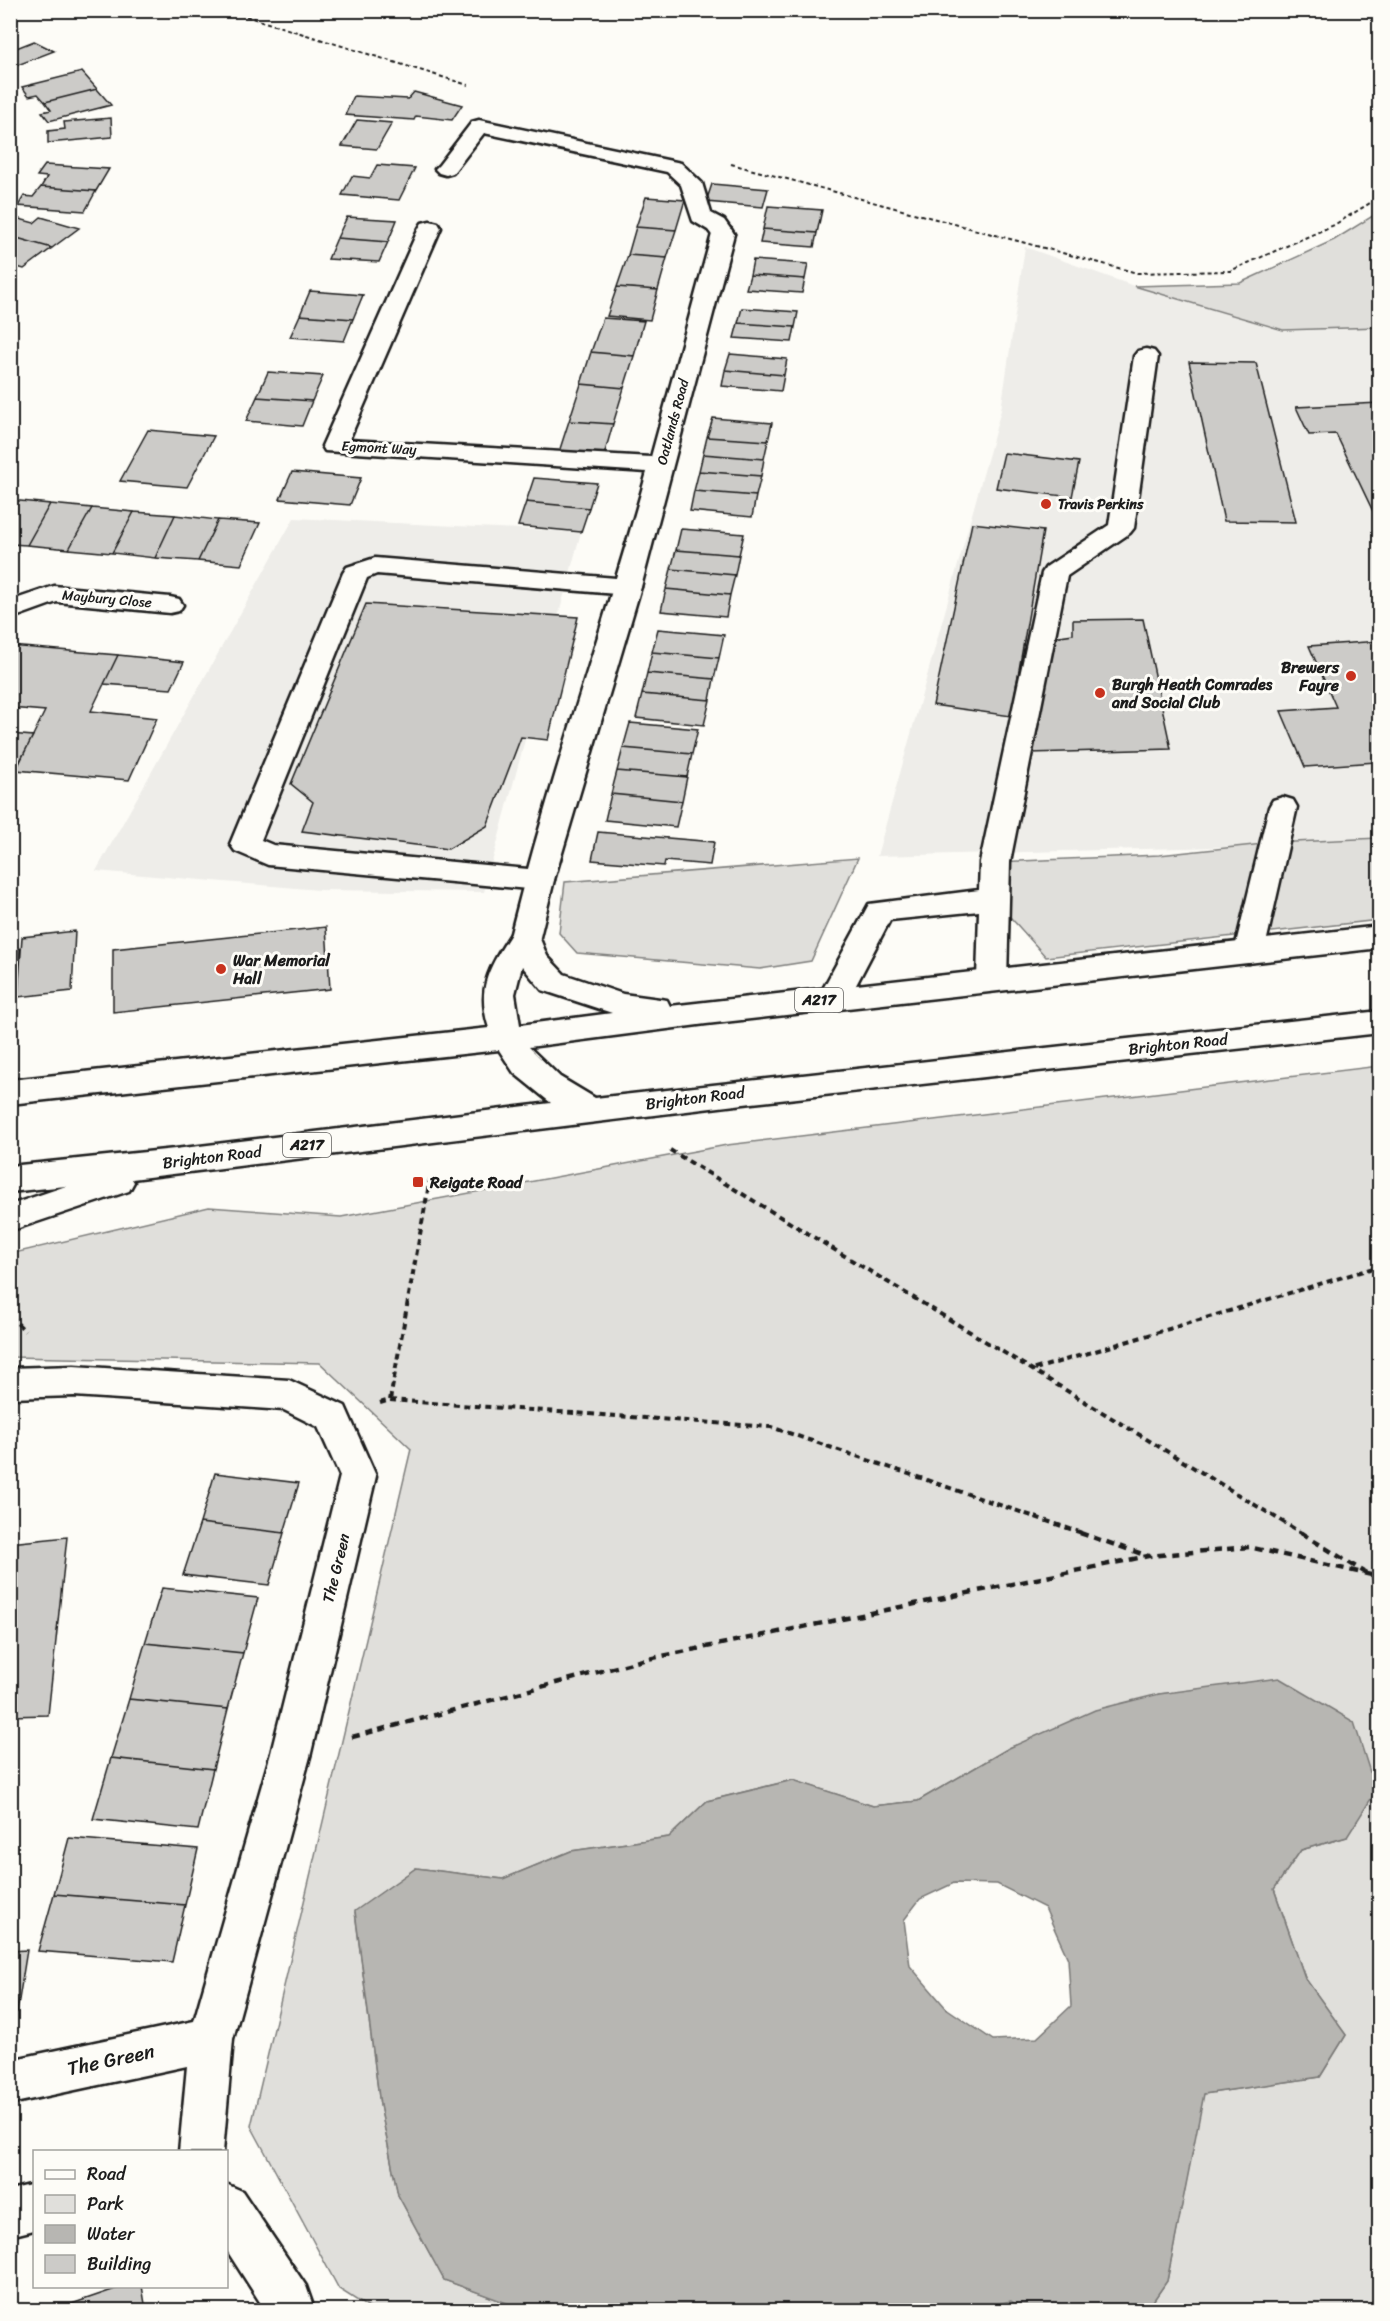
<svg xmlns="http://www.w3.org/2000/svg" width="1390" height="2321" font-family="Sriracha,sans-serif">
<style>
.built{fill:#eeede9}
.green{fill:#e0dfdb;stroke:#7e7e7c;stroke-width:1.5}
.water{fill:#b7b6b2;stroke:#797876;stroke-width:1.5;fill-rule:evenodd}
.building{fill:#cccbc8;stroke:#1c1c1c;stroke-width:1.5}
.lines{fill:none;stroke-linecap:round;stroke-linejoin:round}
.lane-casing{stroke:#1c1c1c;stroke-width:5}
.street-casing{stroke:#1c1c1c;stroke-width:5}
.highway-casing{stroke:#1c1c1c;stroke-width:5}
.path-far2{stroke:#1c1c1c;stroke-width:2;stroke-dasharray:4 3;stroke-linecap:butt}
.path-far1{stroke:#1c1c1c;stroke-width:4;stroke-dasharray:6 4.5;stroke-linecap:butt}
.path{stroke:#1c1c1c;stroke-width:4.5;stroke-dasharray:8 6;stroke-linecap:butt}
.lane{fill:#fdfcf7;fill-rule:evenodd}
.street{fill:#fdfcf7;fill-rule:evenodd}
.highway{fill:#fdfcf7;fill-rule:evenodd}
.poi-dot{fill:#c8321e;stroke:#fdfcf7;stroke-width:2}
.labels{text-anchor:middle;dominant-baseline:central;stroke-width:6;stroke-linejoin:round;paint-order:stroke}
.far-street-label{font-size:14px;fill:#1c1c1c;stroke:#fdfcf7}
.far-poi-label{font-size:14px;font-weight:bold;fill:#1c1c1c;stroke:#fdfcf7;text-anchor:start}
.shield{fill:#fdfcf7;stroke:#605f5e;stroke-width:1.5}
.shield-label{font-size:15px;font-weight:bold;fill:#1c1c1c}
.poi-label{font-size:16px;font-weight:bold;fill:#1c1c1c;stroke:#fdfcf7;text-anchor:start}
.street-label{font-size:16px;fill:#1c1c1c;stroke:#fdfcf7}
.near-street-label{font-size:20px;fill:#1c1c1c;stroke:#fdfcf7}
</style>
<rect width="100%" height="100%" fill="#fdfcf7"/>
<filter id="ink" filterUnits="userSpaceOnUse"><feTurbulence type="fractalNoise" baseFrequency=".0167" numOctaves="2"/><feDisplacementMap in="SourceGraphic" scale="12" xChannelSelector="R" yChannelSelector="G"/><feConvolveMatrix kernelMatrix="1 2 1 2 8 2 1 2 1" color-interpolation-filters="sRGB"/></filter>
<g filter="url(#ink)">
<path class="built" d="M 1025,247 L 1134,286 L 1283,330 L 1379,327 L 1379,843 L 877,856 L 1001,410 Z
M 294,518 L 581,532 L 484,892 L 319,890 L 96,871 Z"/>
<path class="green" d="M 1379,212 L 1379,327 L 1283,330 L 1134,286 L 1240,283 L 1334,240 Z
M 1379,838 L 1379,920 L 1046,957 L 994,899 L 995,862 L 1159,855 L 1273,843 Z
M 858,858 L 811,961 L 760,969 L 577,953 L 559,933 L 565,882 Z
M 1379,1066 L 1379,2310 L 1147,2310 L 1167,2281 L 1203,2094 L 1320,2077 L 1346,2035 L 1305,1978 L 1274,1889 L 1301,1850 L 1347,1837 L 1191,1691 L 1159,1694 L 1009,1748 L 918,1801 L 873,1806 L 792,1780 L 707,1801 L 669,1837 L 571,1851 L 503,1879 L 416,1868 L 355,1912 L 380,2105 L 398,2195 L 444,2280 L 526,2310 L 372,2310 L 339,2289 L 251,2126 L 411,1449 L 320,1363 L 11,1357 L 10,1254 L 209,1207 L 341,1217 L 727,1145 Z"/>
<path class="water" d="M 1279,1678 L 1354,1722 L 1376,1791 L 1347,1837 L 1301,1850 L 1274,1889 L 1305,1978 L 1346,2035 L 1320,2077 L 1204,2094 L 1167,2281 L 1147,2310 L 1022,2310 L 1011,2301 L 969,2310 L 526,2310 L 444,2280 L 398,2195 L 380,2105 L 355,1911 L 416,1868 L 503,1879 L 571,1851 L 669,1837 L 707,1801 L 793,1780 L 873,1806 L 918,1801 L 1009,1748 L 1095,1710 L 1159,1694 ZM 954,1883 L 997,1884 L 1045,1908 L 1068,1959 L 1071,2006 L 1037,2038 L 993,2040 L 946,2008 L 910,1966 L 904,1920 L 920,1899 Z"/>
<path class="building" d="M 34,41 L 54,51 L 10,68 L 10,47 L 14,49 Z
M 82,72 L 97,89 L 45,102 L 38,94 L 29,96 L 22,87 Z
M 97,89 L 111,105 L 49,121 L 42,112 L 51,110 L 45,102 Z
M 414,92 L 462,105 L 452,120 L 416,116 L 414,120 L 345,115 L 354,96 L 408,99 Z
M 111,118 L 112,137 L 48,143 L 48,131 L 65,129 L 64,122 Z
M 357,120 L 392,123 L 377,149 L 342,146 Z
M 45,165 L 109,169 L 96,191 L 41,187 L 47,177 L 37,176 Z
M 377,165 L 415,168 L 399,200 L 342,195 L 352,176 L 370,178 Z
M 712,184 L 768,189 L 763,207 L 706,202 Z
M 41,187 L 96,191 L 85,211 L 18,206 L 24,196 L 33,197 Z
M 646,197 L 685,200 L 676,230 L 636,227 Z
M 768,206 L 822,210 L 817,233 L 763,229 Z
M 41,217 L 79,228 L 52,248 L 10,236 L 10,222 L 16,218 L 34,223 Z
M 347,217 L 397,220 L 388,242 L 337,238 Z
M 636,227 L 676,230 L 667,258 L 628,255 Z
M 763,229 L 817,233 L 814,247 L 760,243 Z
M 10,236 L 52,248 L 24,269 L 10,265 Z
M 337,238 L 388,242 L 379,262 L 328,259 Z
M 628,255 L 667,258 L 658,290 L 617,287 Z
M 753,260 L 808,264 L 805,279 L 750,275 Z
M 750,275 L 805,279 L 802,293 L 746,289 Z
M 617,287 L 658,290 L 650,320 L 607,316 Z
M 310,291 L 363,295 L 353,319 L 300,315 Z
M 742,308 L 798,312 L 795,327 L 738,323 Z
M 300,315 L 353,319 L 344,341 L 290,337 Z
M 603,318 L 644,321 L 634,356 L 591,352 Z
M 738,323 L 795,327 L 792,342 L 734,338 Z
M 591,352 L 634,356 L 624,388 L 581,384 Z
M 730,354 L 787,359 L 784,375 L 725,370 Z
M 1189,362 L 1256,363 L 1296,522 L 1224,521 Z
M 725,370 L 784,375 L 781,391 L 722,386 Z
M 268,372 L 323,376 L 312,401 L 257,397 Z
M 581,384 L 624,388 L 613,424 L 569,421 Z
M 257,397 L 312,401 L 302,426 L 246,421 Z
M 1380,403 L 1380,526 L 1336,434 L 1309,435 L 1296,407 Z
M 713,418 L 772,423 L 768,441 L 707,437 Z
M 569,421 L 613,424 L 603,459 L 558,455 Z
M 148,430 L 214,436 L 187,487 L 120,481 Z
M 707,437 L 768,441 L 764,459 L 703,454 Z
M 1004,453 L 1079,462 L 1072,497 L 996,488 Z
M 703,454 L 764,459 L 761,476 L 699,471 Z
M 699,471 L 761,476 L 756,496 L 694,491 Z
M 292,472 L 361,478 L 350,505 L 280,499 Z
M 534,478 L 597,483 L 589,508 L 526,502 Z
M 694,491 L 756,496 L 752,517 L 690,511 Z
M 10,500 L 50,504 L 27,545 L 10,544 Z
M 526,502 L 589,508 L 581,532 L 518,526 Z
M 50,504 L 92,508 L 69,549 L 27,545 Z
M 92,508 L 134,512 L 112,553 L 69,549 Z
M 134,512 L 175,515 L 155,558 L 112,553 Z
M 175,515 L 218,520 L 198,561 L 155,558 Z
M 218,520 L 260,523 L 241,565 L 198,561 Z
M 972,523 L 1043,531 L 1011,716 L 933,705 Z
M 681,529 L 744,534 L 739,555 L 676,550 Z
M 676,550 L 739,555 L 735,575 L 671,569 Z
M 671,569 L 735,575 L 730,595 L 666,589 Z
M 666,589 L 730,595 L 726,617 L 661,611 Z
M 366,604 L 578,617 L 548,740 L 521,737 L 487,826 L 448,849 L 302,831 L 313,802 L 291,784 Z
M 1143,619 L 1171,749 L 1030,753 L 1053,637 L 1073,634 L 1073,620 Z
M 658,629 L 724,635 L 719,658 L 652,652 Z
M 1380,641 L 1380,769 L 1376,762 L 1305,767 L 1281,711 L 1336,707 L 1309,646 Z
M 10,646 L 118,655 L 91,711 L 157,718 L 129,780 L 16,770 L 45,711 L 10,708 Z
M 652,652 L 719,658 L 714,679 L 647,673 Z
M 118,655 L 184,662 L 171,689 L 104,684 Z
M 647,673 L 714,679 L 710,700 L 642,694 Z
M 642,694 L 710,700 L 704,725 L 636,718 Z
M 630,723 L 698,729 L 692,754 L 623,748 Z
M 10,734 L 33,736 L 10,780 Z
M 623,748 L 692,754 L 687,777 L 617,771 Z
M 617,771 L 687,777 L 682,801 L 611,794 Z
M 611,794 L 682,801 L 676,827 L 605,820 Z
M 598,832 L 714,842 L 710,865 L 665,861 L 664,866 L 592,860 Z
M 326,927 L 330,989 L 113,1012 L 113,949 Z
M 75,931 L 72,991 L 18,997 L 22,937 Z
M 20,948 L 17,1009 L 10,1010 L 10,949 Z
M 215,1473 L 299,1483 L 284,1533 L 200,1523 Z
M 200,1523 L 284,1533 L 269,1585 L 183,1575 Z
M 67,1537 L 48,1715 L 10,1716 L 13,1629 L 10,1629 L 10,1543 Z
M 162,1588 L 258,1598 L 243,1653 L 145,1643 Z
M 145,1643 L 243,1653 L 228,1709 L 129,1699 Z
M 129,1699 L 228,1709 L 213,1769 L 111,1758 Z
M 111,1758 L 213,1769 L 198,1830 L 93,1819 Z
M 69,1838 L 198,1849 L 185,1905 L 54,1894 Z
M 54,1894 L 185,1905 L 172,1962 L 38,1951 Z
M 27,1950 L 17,2012 L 10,2013 L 10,1951 Z
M 124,2286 L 142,2286 L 146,2310 L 54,2310 Z"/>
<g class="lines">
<g class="lane-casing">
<path id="lane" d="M 479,120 L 681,163 L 702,183 L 711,213 L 724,220 L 734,234 L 731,239 L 723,241 L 715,239 L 708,230 L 693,221 L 681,185 L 667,172 L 484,133 L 453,173 L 446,175 L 439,173 L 435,169 L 439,165 L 472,122 Z
M 1146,349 L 1154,351 L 1158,356 L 1134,528 L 1130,533 L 1067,576 L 1010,862 L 1007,980 L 1003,988 L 992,991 L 981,988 L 977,980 L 979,911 L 890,920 L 845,1006 L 834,1009 L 823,1006 L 818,998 L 869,904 L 979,890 L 980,862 L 1042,573 L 1046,567 L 1109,525 L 1134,356 L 1138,351 Z
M 375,558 L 628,579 L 637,581 L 641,587 L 637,593 L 628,595 L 377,574 L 367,578 L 261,840 L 273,845 L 539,870 L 549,873 L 554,880 L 549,887 L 539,890 L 268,865 L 235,851 L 230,844 L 343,573 L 347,567 Z
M 1283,797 L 1293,800 L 1297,807 L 1264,952 L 1260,960 L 1249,963 L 1238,960 L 1234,952 L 1269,807 L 1273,800 Z"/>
</g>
<g class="street-casing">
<path id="street" d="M 430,221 L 438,223 L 441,228 L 349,440 L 651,457 L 712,234 L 715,229 L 723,227 L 731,229 L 734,234 L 641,587 L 554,880 L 540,937 L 536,945 L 525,948 L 514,945 L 510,937 C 549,780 604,627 647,472 L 325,451 L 322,446 L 419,228 L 422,223 Z
M 54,586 L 170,597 L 179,599 L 183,605 L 179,611 L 170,613 L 57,602 L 10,619 L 10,601 Z
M 74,1366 L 289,1380 L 345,1406 L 376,1476 L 311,1753 L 233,2039 L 223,2152 L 179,2152 L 187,2066 L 10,2104 L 10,2060 L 194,2021 L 271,1753 L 340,1476 L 318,1427 L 284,1410 L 74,1396 L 10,1398 L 10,1368 Z
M 34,2184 L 34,2230 L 10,2236 L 10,2190 Z
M 226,2184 L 242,2191 L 306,2286 L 312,2303 L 311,2310 L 265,2310 L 226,2249 Z"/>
</g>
<g class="highway-casing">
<path id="highway" d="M 525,926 L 536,929 L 547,956 L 564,974 L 623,994 L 667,1000 L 670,1006 L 1380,926 L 1380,948 L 706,1024 L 529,1047 L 560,1077 L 595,1098 L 1380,1011 L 1380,1033 L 752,1103 L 132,1179 L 134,1182 L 129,1191 L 10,1231 L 10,1205 L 66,1186 L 10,1192 L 10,1166 L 175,1149 L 551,1103 L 514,1073 L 499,1050 L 10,1104 L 10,1080 L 489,1028 C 475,985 492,964 514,929 ZM 522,966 L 542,990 L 612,1013 L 520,1025 L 515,994 Z"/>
</g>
<path class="path-far2" d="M 226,10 L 468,85
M 731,164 L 1137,273 L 1230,271 L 1334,225 L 1380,197"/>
<path class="path-far1" d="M 670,1150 L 1303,1534
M 10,1316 L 25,1331
M 1035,1369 L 1380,1266
M 390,1400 L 430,1179
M 380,1403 L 390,1400 L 771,1427 L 1085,1534"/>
<path class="path" d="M 1080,1533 L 1148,1556
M 1301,1533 L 1366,1573
M 1372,1577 L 1380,1581
M 352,1737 L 643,1660 L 1148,1556 L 1249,1547 L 1380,1577"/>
<use href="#lane" class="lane"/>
<use href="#street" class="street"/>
<use href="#highway" class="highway"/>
</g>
</g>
<g class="poi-dot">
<circle cx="1046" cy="504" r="6"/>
<circle cx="1351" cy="676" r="6"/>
<circle cx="1100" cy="693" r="6"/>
<circle cx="221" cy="969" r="6"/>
<rect x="412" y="1176" width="12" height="12" rx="3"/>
</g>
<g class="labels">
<g class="far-street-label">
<text transform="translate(673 422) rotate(-75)">Oatlands Road</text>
<text transform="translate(379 448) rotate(3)">Egmont Way</text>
<text transform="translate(107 599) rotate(5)">Maybury Close</text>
</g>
<g class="far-poi-label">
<text x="1058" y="504">Travis Perkins</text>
</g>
<g class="shield">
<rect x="795" y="988" width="48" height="24" rx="4.5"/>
<rect x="283" y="1133" width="48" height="24" rx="4.5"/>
</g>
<g class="shield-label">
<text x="819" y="1000">A217</text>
<text x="307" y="1145">A217</text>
</g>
<g class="poi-label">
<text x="1339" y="667" text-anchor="end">Brewers<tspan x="1339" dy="18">Fayre</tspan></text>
<text x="1112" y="684">Burgh Heath Comrades<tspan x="1112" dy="18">and Social Club</tspan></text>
<text x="233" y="960">War Memorial<tspan x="233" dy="18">Hall</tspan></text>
<text x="430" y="1182">Reigate Road</text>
</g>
<g class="street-label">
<text transform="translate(1178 1044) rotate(-6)">Brighton Road</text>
<text transform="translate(695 1098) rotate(-7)">Brighton Road</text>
<text transform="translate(212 1157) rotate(-7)">Brighton Road</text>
<text transform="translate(336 1568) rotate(-76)">The Green</text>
</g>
<g class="near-street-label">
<text transform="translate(111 2060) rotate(-12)">The Green</text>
</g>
</g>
<rect width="1390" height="2321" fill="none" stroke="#fdfcf7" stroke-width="36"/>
<rect x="18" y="18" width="1354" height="2285" fill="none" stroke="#1c1c1c" stroke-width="2" filter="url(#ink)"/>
<rect x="33" y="2150" width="195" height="138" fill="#fdfcf7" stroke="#a3a29f" stroke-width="1.5"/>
<rect x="45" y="2170" width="30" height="9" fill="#fdfcf7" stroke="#a3a29f" stroke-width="1.5"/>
<text x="87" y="2180" font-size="18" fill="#1c1c1c">Road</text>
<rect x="45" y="2195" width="30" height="18" fill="#e0dfdb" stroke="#a3a29f" stroke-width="1.5"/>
<text x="87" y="2210" font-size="18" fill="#1c1c1c">Park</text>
<rect x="45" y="2225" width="30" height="18" fill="#b7b6b2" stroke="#a3a29f" stroke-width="1.5"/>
<text x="87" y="2240" font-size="18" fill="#1c1c1c">Water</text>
<rect x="45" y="2255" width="30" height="18" fill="#cccbc8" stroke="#a3a29f" stroke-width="1.5"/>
<text x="87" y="2270" font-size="18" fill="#1c1c1c">Building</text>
</svg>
